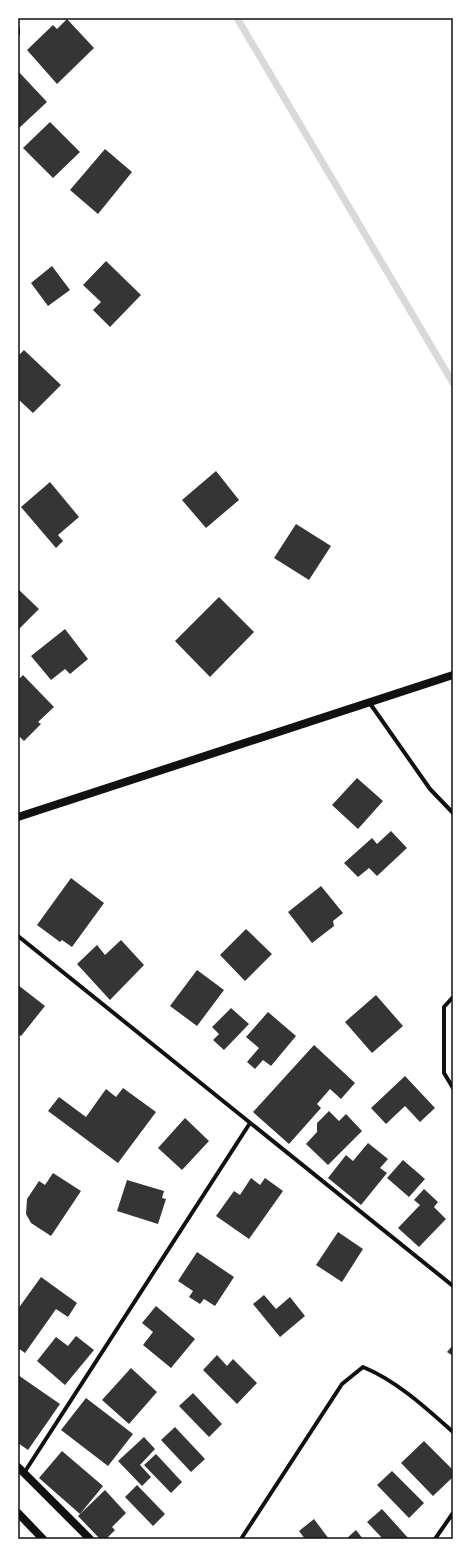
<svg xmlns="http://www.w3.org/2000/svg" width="471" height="1557" font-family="'Alegreya Sans',sans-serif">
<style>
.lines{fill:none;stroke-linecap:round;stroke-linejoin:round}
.stream{stroke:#d9d9d9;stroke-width:7}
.building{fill:#353535}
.minor{stroke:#111;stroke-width:4}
.secondary{stroke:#111;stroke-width:8}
.neatline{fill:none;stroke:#111;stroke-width:1.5}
</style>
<rect width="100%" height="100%" fill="#fff"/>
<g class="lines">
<path class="stream" d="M 237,18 L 453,383"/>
</g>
<path class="building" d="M 67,19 L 94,48 L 57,84 L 27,50 L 53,25 L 57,29 Z
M 18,71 L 47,102 L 18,129 Z
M 50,122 L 80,152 L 53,178 L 23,148 Z
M 105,149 L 132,172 L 98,214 L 70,190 Z
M 106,261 L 141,295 L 110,327 L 93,310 L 101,302 L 83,285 Z
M 52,266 L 70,290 L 48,306 L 31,283 Z
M 24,350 L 61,385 L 33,413 L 18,399 L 18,356 Z
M 216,471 L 239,500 L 206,528 L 182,500 Z
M 50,482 L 79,517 L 58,535 L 63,541 L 56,548 L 21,507 Z
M 296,524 L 331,546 L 309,580 L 274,558 Z
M 18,589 L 39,609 L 18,630 Z
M 219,597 L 254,632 L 210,677 L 175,641 Z
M 65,629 L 88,659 L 70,674 L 65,669 L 51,680 L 31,656 Z
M 23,675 L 54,707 L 38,722 L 41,724 L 24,741 L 18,735 L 18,680 Z
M 357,778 L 383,801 L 358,829 L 332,805 Z
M 391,831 L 407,848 L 377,876 L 369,868 L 358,877 L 344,863 L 372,838 L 377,844 Z
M 71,878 L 104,903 L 72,947 L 62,940 L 60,942 L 37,925 Z
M 321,886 L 343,913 L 333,921 L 334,926 L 312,943 L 288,912 Z
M 246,929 L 272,954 L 245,981 L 220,955 Z
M 121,940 L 144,965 L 110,1000 L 77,964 L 97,945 L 105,955 Z
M 197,970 L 224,990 L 197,1026 L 170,1006 Z
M 18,985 L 45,1006 L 21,1036 L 18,1034 Z
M 376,995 L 403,1026 L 372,1053 L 345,1022 Z
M 231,1008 L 249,1024 L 224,1050 L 213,1040 L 219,1034 L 212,1027 Z
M 268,1012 L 296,1036 L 271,1066 L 263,1060 L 255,1069 L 247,1062 L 259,1048 L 246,1037 Z
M 314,1045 L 355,1083 L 341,1099 L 330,1089 L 317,1104 L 321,1108 L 289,1144 L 253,1112 Z
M 405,1076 L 435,1108 L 420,1122 L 405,1106 L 386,1124 L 371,1108 Z
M 123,1088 L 156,1112 L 118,1163 L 48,1111 L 59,1097 L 86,1117 L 106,1089 L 116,1097 Z
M 329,1111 L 339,1121 L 346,1114 L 362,1131 L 328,1165 L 306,1144 L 317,1132 L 317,1123 Z
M 185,1118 L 209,1141 L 182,1170 L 158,1148 Z
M 368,1143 L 388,1159 L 380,1168 L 387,1173 L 361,1205 L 328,1178 L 346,1155 L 353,1161 Z
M 403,1160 L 425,1179 L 409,1197 L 387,1178 Z
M 53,1173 L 81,1191 L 51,1236 L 31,1223 L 26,1214 L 27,1199 L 39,1181 L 45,1185 Z
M 251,1178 L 260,1185 L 265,1178 L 283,1191 L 249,1239 L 216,1216 L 234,1191 L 240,1195 Z
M 127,1180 L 164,1191 L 162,1198 L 166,1199 L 158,1224 L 117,1211 Z
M 424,1189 L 438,1202 L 434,1207 L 446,1219 L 419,1247 L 398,1228 L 420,1205 L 414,1200 Z
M 338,1232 L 363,1249 L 342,1282 L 316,1265 Z
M 197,1252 L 234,1277 L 215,1306 L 204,1299 L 200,1304 L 189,1297 L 193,1291 L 178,1281 Z
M 41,1277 L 77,1303 L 68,1317 L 56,1309 L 25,1353 L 18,1348 L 18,1309 Z
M 264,1295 L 276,1309 L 290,1297 L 305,1316 L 280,1337 L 253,1304 Z
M 156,1306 L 195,1339 L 171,1368 L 143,1345 L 153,1332 L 142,1323 Z
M 76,1336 L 94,1350 L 65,1385 L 37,1361 L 56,1337 L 68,1346 Z
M 453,1345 L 453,1356 L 447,1352 Z
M 217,1355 L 227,1366 L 233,1359 L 257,1383 L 237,1404 L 203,1370 Z
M 131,1368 L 157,1392 L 129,1424 L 102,1400 Z
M 18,1375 L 60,1404 L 28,1450 L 18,1443 Z
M 193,1393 L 222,1424 L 209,1437 L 179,1406 Z
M 86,1398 L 133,1434 L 108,1466 L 61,1430 Z
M 175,1427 L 205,1459 L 191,1472 L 161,1440 Z
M 144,1437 L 155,1449 L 140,1465 L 151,1477 L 142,1486 L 118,1461 Z
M 424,1441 L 453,1470 L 453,1477 L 433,1496 L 401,1463 Z
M 62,1451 L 103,1486 L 80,1514 L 39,1478 Z
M 156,1454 L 182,1482 L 171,1493 L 144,1465 Z
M 392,1471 L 424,1503 L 409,1518 L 377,1485 Z
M 137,1485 L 165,1514 L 153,1526 L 125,1497 Z
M 105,1490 L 126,1513 L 112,1527 L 115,1530 L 106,1539 L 100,1539 L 78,1516 Z
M 382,1509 L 409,1539 L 383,1539 L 367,1522 Z
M 314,1519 L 329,1539 L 305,1539 L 299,1531 Z
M 356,1530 L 363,1539 L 346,1539 Z"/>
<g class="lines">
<path class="minor" d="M 18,28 L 18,34
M 369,702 L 430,789 L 453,813
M 18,936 L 453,1286
M 453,997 L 444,1007 L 444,1073 L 453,1088
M 24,1473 L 250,1123
M 241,1539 L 342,1384 L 363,1367 C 397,1381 426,1408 453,1432
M 435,1539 L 453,1513"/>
<path class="secondary" d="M 18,817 L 453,675
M 18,1467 L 90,1539
M 18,1513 L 43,1539"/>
</g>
<rect width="471" height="1557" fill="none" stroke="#ffffff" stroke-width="38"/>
<rect x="19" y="19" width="433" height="1519" class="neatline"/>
</svg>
